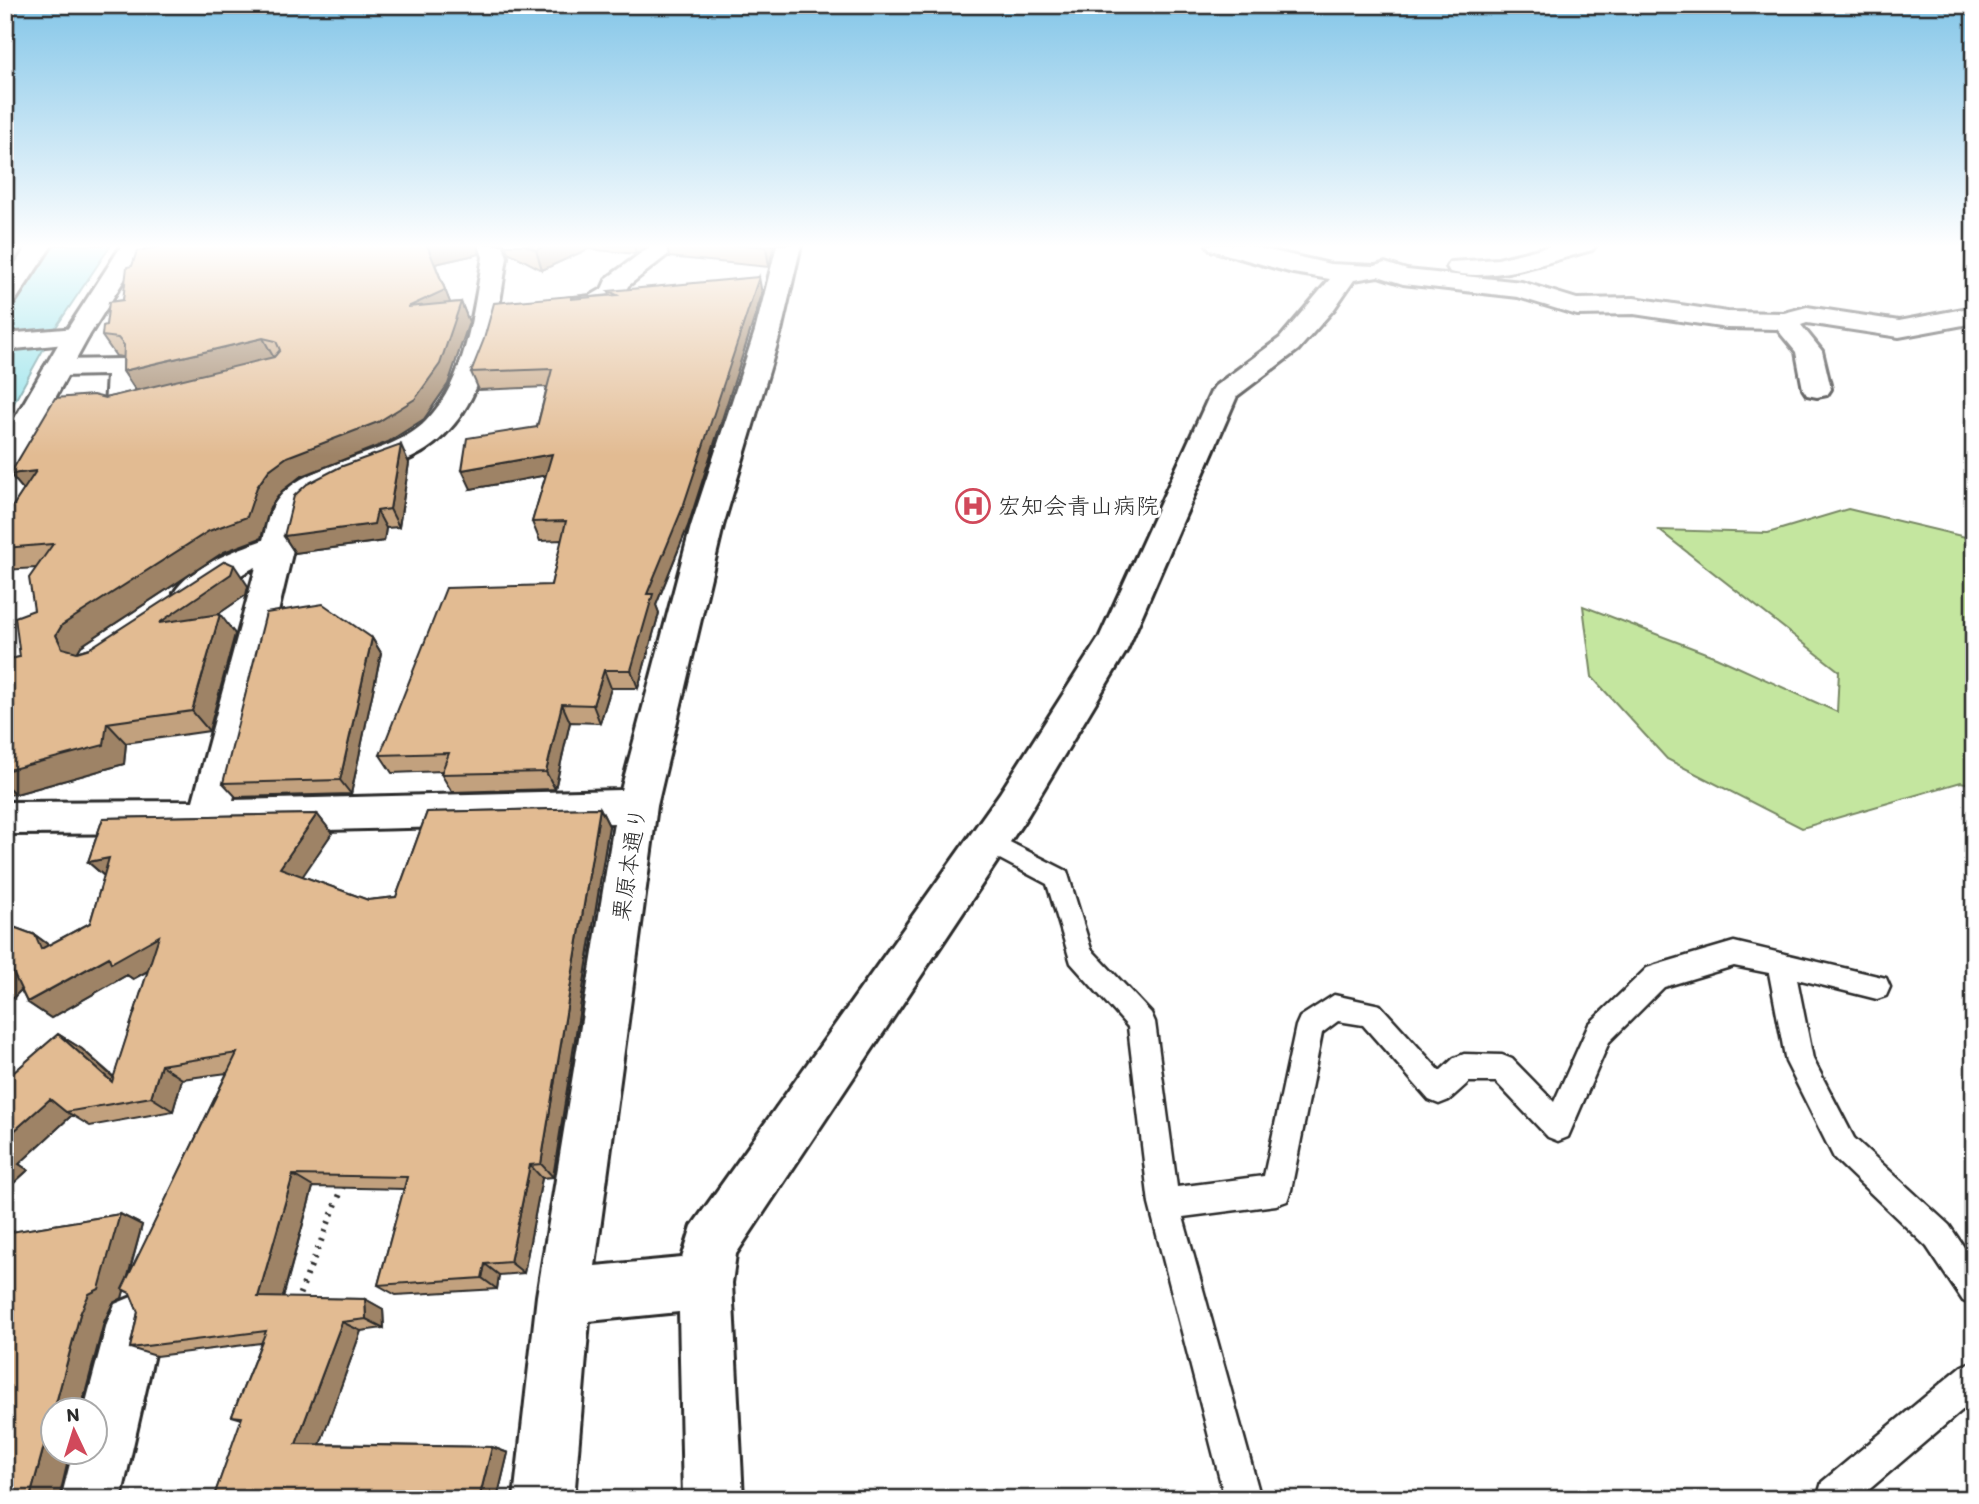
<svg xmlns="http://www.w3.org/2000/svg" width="1979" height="1504" font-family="Itim,'Klee One',sans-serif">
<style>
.green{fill:#c4e69f;stroke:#788865;stroke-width:2}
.water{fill:#8fe0e8;stroke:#67989c;stroke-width:2}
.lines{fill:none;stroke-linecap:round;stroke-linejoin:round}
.lane-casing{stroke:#2b2b2b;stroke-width:5}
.street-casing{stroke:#2b2b2b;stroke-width:6}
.highway-casing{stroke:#2b2b2b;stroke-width:6}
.path{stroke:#2b2b2b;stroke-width:6;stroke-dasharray:2.5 7;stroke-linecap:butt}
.lane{fill:#fff;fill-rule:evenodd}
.street{fill:#fff;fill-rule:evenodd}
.highway{fill:#fff;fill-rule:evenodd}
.wall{fill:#c2a17e;stroke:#2b2b2b;stroke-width:2}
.shaded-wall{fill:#9e8366;stroke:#2b2b2b;stroke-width:2}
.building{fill:#e2bb92;stroke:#2b2b2b;stroke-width:2}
.labels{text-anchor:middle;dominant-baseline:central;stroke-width:6;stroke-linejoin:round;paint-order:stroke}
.poi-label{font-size:23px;fill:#2b2b2b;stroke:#fff;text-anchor:start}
.street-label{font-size:23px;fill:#2b2b2b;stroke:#fff}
</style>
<rect width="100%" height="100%" fill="#fff"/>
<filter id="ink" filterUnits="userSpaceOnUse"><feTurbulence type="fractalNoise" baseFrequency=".0143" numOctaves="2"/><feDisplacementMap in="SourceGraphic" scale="14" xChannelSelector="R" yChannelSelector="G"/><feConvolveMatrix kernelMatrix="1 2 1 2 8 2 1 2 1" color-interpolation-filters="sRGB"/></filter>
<g filter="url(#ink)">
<path class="green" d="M 1848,509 L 1974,539 L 1974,785 L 1961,782 L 1802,828 L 1667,759 L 1592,677 L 1583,606 L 1716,657 L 1837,712 L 1839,671 L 1659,530 L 1768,533 Z"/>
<path class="water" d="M 48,245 L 111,245 L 54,330 L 5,419 L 5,314 Z"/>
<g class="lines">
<g class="lane-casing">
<path id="lane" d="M 988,831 L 1067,871 L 1091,949 L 1151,1013 L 1155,1022 L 1177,1187 L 1264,1176 L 1296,1026 L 1300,1017 L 1334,995 L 1380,1005 L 1440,1071 L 1454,1058 L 1464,1054 L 1502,1055 L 1512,1059 L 1554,1102 L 1589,1024 L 1647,968 L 1656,965 L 1734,942 L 1886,978 L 1890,987 L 1886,996 L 1877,999 L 1797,979 L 1813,1059 L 1854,1138 L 1949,1225 L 1974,1262 L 1974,1306 L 1963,1301 L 1927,1247 L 1834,1158 L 1786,1062 L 1769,973 L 1734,966 L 1664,987 L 1609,1042 L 1568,1137 L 1558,1141 L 1548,1137 L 1496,1082 L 1469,1082 L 1449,1100 L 1439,1104 L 1429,1100 L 1363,1025 L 1338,1021 L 1322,1033 L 1291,1190 L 1287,1201 L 1276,1205 L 1183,1217 L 1261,1499 L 1225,1499 L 1149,1204 L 1128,1027 L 1071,963 L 1047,884 L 979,848 L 976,841 L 979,834 Z
M 1974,1361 L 1974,1400 L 1858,1499 L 1817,1499 L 1822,1482 L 1962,1366 Z"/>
</g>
<g class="street-casing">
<path id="street" d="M 28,245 L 52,245 L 14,303 L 5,306 L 5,279 Z
M 479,245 L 503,245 L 507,257 C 495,335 484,434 397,464 C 365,475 325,485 302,512 L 233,800 L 621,790 L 691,526 L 755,331 L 777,245 L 801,245 L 781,331 L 723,526 L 657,806 L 595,1266 L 682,1258 L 692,1226 L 1000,793 L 1099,638 L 1211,392 L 1215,386 L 1280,338 L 1330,279 L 1293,273 L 1211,250 L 1207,245 L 1246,245 L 1330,264 L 1375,266 L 1385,263 L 1407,270 L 1522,282 L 1577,299 L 1634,298 L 1727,312 L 1784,313 L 1807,307 L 1899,321 L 1974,307 L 1974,323 L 1899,337 L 1807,323 L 1801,325 L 1822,351 L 1831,389 L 1827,395 L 1817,397 L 1807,395 L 1803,389 L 1796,352 L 1777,329 L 1727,328 L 1634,314 L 1577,315 L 1518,297 L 1403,284 L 1378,276 L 1354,280 L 1334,309 L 1298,350 L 1237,396 L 1127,650 L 1028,815 L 736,1254 L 732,1283 L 743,1499 L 683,1499 L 679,1312 L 589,1321 L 574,1499 L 514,1499 L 537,1296 L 614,823 L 209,833 L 5,834 L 5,802 L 193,801 L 256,567 C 230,577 209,610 179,601 L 174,593 C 189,567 236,550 263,540 C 266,530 267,518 272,509 C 297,458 387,461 426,421 C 467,379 473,312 483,257 Z
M 652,245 L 680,245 L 628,286 L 622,298 L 605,308 L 558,314 L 549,311 L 545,306 L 549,301 L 590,296 L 602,289 L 607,278 Z
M 1554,245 L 1596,245 L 1592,250 C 1549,261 1495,283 1450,272 L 1447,267 L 1450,262 L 1498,259 Z
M 76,328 L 85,330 L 89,336 L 85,342 L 5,350 L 5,334 Z
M 121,359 L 131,361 L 135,367 L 134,395 L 158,390 L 168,392 L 172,398 L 168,404 L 119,416 L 109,413 L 105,407 L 107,375 L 58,376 L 48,374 L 44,368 L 48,362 L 58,360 Z
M 134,1296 L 153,1304 L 161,1323 L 121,1499 L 61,1499 L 73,1452 L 94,1452 L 94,1410 L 84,1410 L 107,1323 L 115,1304 Z"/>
</g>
<g class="highway-casing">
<path id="highway" d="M 122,245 L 146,245 L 89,336 L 20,462 L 16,468 L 5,471 L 5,435 L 63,336 Z"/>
</g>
<path class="path" d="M 296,1303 L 344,1184"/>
<use href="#lane" class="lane"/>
<use href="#street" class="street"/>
<use href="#highway" class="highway"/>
</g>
<path class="wall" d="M 160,245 L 477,245 L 479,254 L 435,264 L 450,303 L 461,302 L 469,322 L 448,384 L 424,419 L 388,442 L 300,477 L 282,491 L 270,507 L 261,538 L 224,552 L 81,646 L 77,652 L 90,648 L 248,586 L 246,595 L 218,614 L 235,634 L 209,731 L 126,743 L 124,764 L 16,794 L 5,795 L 5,660 L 20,657 L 34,610 L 36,568 L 5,570 L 5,518 L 24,490 L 10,474 L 105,398 L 136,391 L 123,371 L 123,357 L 116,356 L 102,336 L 106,325 L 123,300 L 132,266 L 160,247 Z
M 505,245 L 648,245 L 636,254 L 588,249 L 542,270 L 508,252 Z
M 667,245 L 774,245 L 769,267 L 669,257 Z
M 609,291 L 762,294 L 688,526 L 656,605 L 659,613 L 638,688 L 611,688 L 600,723 L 570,722 L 555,789 L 452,792 L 441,774 L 442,771 L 392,773 L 380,755 L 551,585 L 562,540 L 540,541 L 532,522 L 546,475 L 471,489 L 537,427 L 547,387 L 479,390 L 471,372 L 572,299 L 610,295 Z
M 409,463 L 399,527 L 386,528 L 384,541 L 295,553 L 284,536 Z
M 372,638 L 381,653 L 351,794 L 236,797 L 223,783 Z
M 600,808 L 609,826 L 553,1177 L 542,1178 L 524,1273 L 499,1275 L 497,1289 L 396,1295 L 378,1285 L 404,1189 L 313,1187 L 283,1298 L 365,1299 L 383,1309 L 384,1328 L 361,1331 L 320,1444 L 492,1447 L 508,1453 L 497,1499 L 213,1499 L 242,1419 L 232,1416 L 261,1343 L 156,1356 L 130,1348 L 138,1312 L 130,1293 L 124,1290 L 122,1298 L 113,1303 L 104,1322 L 82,1410 L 52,1410 L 52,1452 L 70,1452 L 59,1499 L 5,1499 L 5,1233 L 120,1214 L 142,1225 L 128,1278 L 227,1073 L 182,1079 L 173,1111 L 90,1126 L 72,1115 L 19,1164 L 28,1170 L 5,1191 L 5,1080 L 58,1034 L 82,1049 L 114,1077 L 148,971 L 133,979 L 127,975 L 51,1018 L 27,1002 L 21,990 L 5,1006 L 5,924 L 35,935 L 49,945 L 90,923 L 104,876 L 88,862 L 103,818 L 317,814 L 332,833 L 302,876 L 368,900 L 396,897 L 427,812 Z"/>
<path class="shaded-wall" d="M 427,245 L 477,245 L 479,254 L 435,264 L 453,310 L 408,307 Z
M 547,245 L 587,245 L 588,249 L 542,270 L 536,250 Z
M 634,245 L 648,245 L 636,254 Z
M 766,245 L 774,245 L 769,267 L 766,247 Z
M 759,277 L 762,294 L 688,526 L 656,605 L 659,613 L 638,688 L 631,670 L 647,594 Z
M 461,302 L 469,322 L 448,384 L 424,419 L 388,442 L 300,477 L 282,491 L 270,507 L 261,538 L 224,552 L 81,646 L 75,656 L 62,648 L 56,635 L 62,625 L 257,487 L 269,470 Z
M 263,338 L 274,358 L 137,392 L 123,371 Z
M 401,445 L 409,463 L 399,527 L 390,509 Z
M 552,454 L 558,473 L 471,489 L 462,470 Z
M 36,471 L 28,495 L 10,474 Z
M 377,511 L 386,528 L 384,541 L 295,553 L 284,536 Z
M 234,565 L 248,586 L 246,595 L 176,643 L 159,623 Z
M 220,614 L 235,634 L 209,731 L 192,711 Z
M 372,638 L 381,653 L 351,794 L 340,780 Z
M 604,670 L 611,688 L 600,723 L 593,705 Z
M 562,704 L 570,722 L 555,789 L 546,772 Z
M 107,723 L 126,743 L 124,764 L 16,794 L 5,785 L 5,771 Z
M 600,808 L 609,826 L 553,1177 L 541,1164 Z
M 317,814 L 332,833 L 296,886 L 280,868 Z
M 109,858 L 109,880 L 88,862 Z
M 35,935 L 58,952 L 41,949 Z
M 159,936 L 179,953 L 133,979 L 127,975 L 51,1018 L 27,1002 L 109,957 Z
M 8,962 L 32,979 L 5,1006 L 5,965 Z
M 58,1034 L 82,1049 L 135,1097 L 112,1082 Z
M 161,1065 L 182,1079 L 173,1111 L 151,1097 Z
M 50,1099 L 66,1112 L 72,1115 L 19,1164 L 28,1170 L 5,1191 L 5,1139 Z
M 530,1165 L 542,1178 L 524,1273 L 510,1262 Z
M 293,1175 L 313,1187 L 280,1307 L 258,1297 Z
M 120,1214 L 142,1225 L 122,1298 L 113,1303 L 104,1322 L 81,1409 L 66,1410 L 58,1406 L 56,1403 L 80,1314 Z
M 485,1264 L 499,1275 L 497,1289 L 482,1278 Z
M 365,1299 L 383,1309 L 384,1328 L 366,1319 Z
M 342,1322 L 361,1331 L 318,1450 L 296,1444 Z
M 44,1446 L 52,1448 L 52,1452 L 70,1452 L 59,1499 L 33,1498 L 31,1494 Z
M 492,1447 L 508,1453 L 497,1499 L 479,1499 Z"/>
<path class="building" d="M 167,245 L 427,245 L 445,290 L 408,307 L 461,302 L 440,364 L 415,399 L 378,422 L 287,457 L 269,470 L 257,487 L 247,517 L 209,531 L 62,625 L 56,635 L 62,648 L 77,652 L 90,648 L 225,561 L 234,565 L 231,574 L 159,623 L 220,614 L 192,711 L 107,723 L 104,745 L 5,771 L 5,660 L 20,657 L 15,617 L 34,610 L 29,578 L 53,544 L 5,548 L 5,518 L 36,471 L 10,474 L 55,398 L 93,395 L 105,398 L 274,357 L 280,350 L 276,341 L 263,338 L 123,371 L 124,345 L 118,338 L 102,336 L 103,326 L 106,325 L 109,302 L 123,300 L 127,267 L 132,266 L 137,251 Z
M 525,245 L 547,245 L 536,250 Z
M 744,245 L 766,245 L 766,247 Z
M 759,277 L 683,507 L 647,594 L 653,594 L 631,670 L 604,670 L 593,705 L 562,704 L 546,772 L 441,774 L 449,753 L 380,755 L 446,588 L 551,585 L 566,521 L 532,522 L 552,454 L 462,470 L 467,438 L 537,427 L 552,369 L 471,372 L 484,339 L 494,303 L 571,296 L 571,299 L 617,295 L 609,291 Z
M 401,445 L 390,509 L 377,511 L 374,524 L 284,536 L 294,496 L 307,484 L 340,467 Z
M 323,604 L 372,638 L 340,780 L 223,783 L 266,613 Z
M 600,808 L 541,1164 L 530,1165 L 510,1262 L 485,1264 L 482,1278 L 378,1285 L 407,1177 L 293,1175 L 258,1297 L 365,1299 L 366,1319 L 342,1322 L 296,1444 L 492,1447 L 479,1499 L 213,1499 L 242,1417 L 232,1416 L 266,1331 L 130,1348 L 138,1312 L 130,1293 L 122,1289 L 237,1053 L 161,1065 L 151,1097 L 66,1112 L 50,1099 L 5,1139 L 5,1080 L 58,1034 L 112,1082 L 159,936 L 111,963 L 109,957 L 27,1002 L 8,962 L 5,965 L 5,924 L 35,935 L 41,949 L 90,923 L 109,858 L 88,862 L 103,818 L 317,814 L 280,868 L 368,900 L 396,897 L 427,812 Z
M 120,1214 L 99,1289 L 89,1294 L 80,1314 L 56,1403 L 58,1406 L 66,1406 L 66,1410 L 52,1410 L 52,1445 L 44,1446 L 31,1494 L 33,1498 L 48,1498 L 48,1499 L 5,1499 L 5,1233 Z"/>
</g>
<linearGradient id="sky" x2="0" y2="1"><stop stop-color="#84c6e8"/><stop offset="0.54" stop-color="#fff"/><stop offset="1" stop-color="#fff" stop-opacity="0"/></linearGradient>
<rect width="1979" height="456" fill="url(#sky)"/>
<defs>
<g id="hospital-ring" transform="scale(1.75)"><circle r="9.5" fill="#fff" stroke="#d1495b" stroke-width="1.5"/><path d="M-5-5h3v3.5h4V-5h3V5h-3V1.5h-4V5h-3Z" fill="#d1495b"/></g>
</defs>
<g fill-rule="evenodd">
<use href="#hospital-ring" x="973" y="506"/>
</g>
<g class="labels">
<g class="poi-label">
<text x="998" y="506">宏知会青山病院</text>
</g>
<g class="street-label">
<text transform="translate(629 864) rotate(-81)">栗原本通り</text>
</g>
</g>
<rect width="1979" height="1504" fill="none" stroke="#fff" stroke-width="28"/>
<rect x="14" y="14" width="1951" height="1476" fill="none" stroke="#2b2b2b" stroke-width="2.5" filter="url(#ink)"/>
<g transform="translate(74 1431) rotate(356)"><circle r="33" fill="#ffffff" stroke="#aaaaaa" stroke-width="2"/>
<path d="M0-5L12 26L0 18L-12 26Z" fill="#d1495b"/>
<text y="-10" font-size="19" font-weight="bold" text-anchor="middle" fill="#2b2b2b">N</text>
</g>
</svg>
